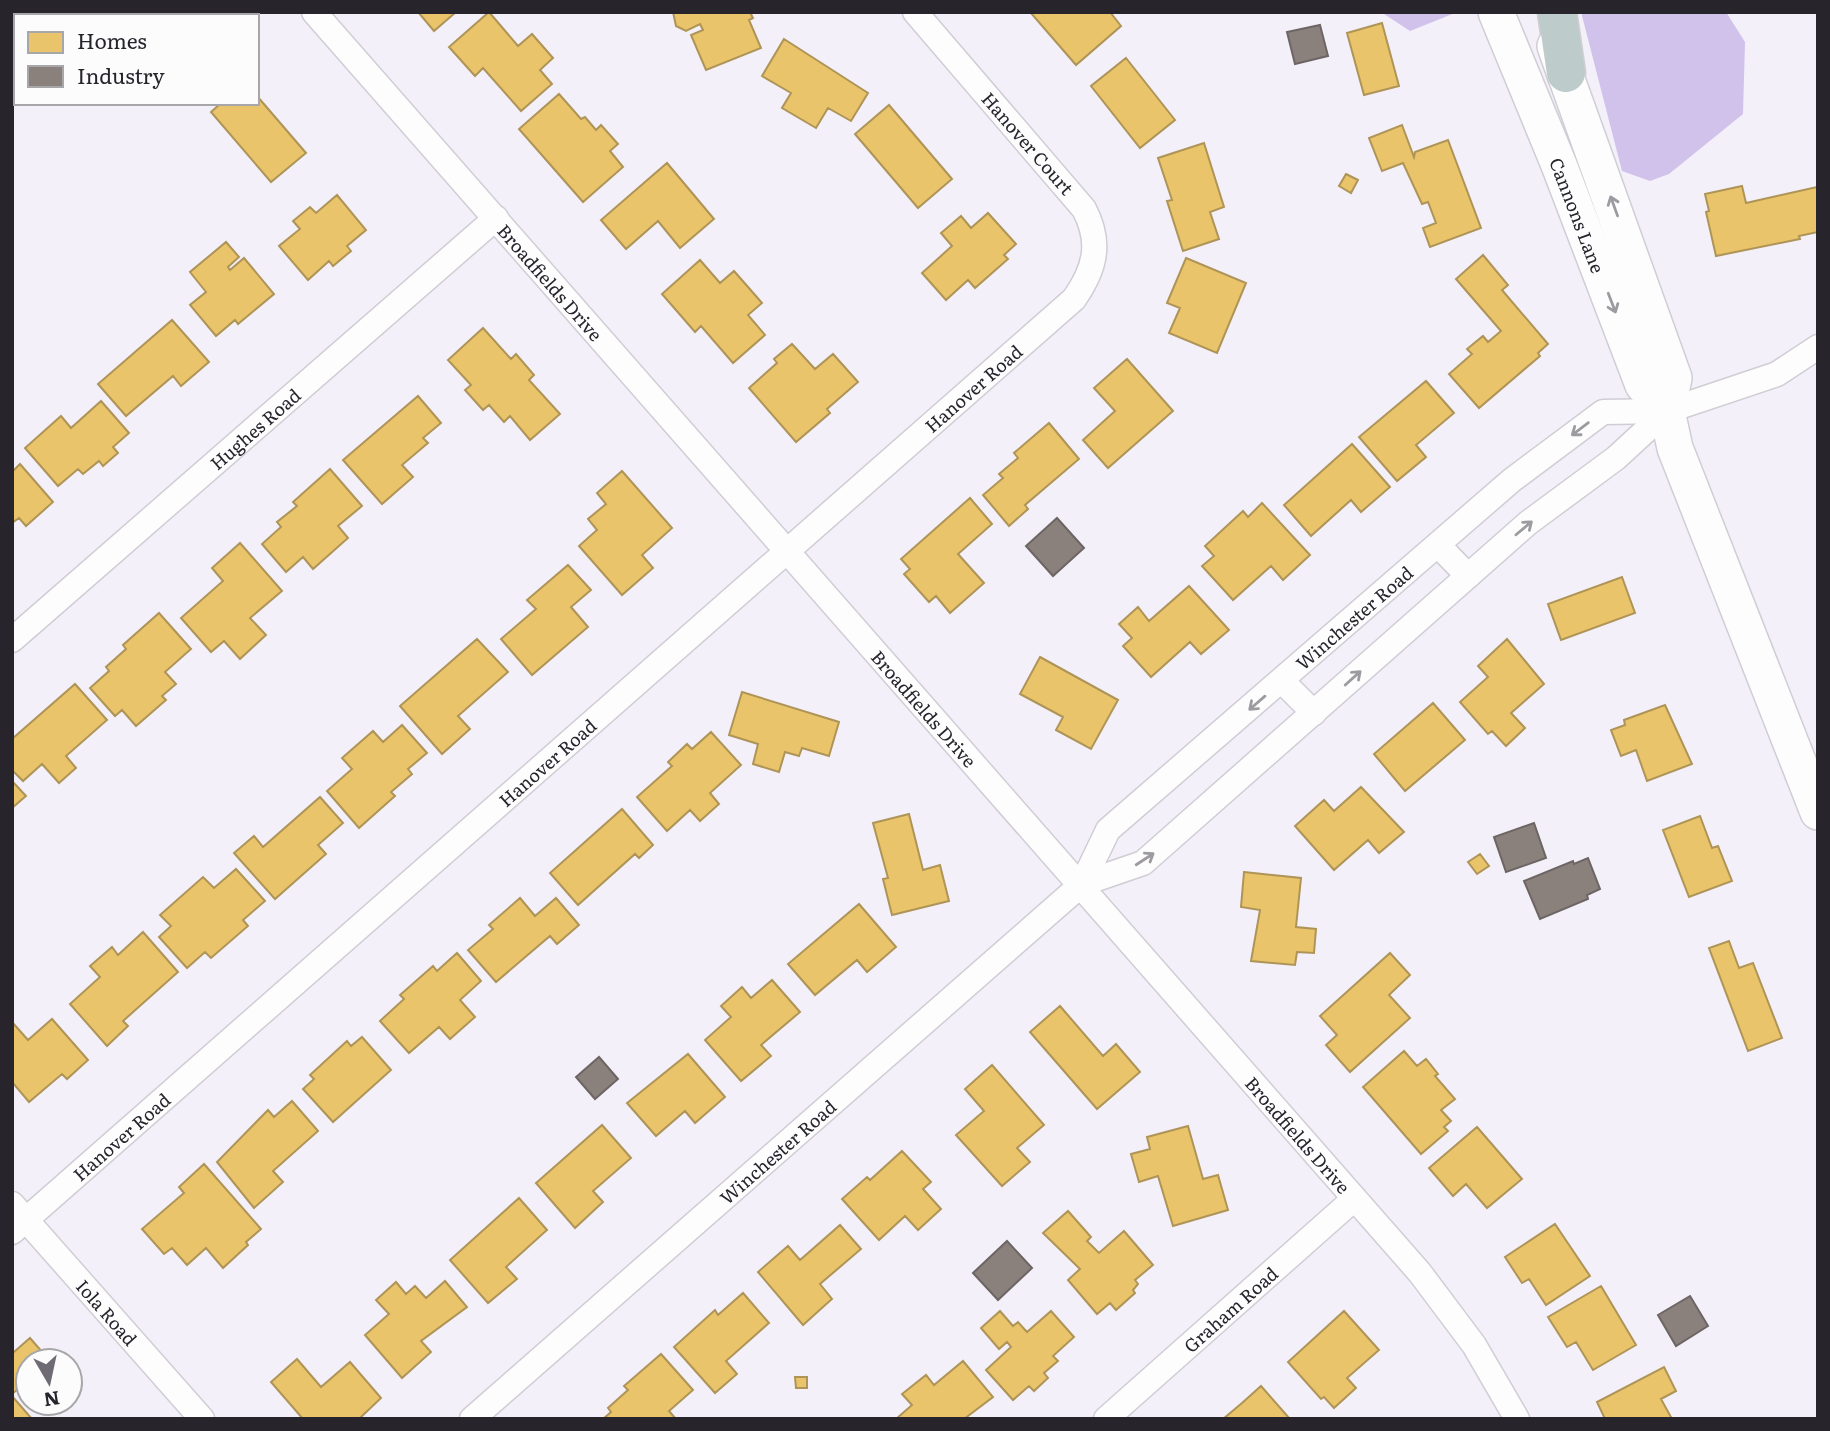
<svg xmlns="http://www.w3.org/2000/svg" width="1830" height="1431" font-family="Literata,serif">
<style>
.forest{fill:#d1c2ec}
.homes{fill:#e9c46a;stroke:#af9457;stroke-width:2}
.industry{fill:#8a817c;stroke:#6c6564;stroke-width:2}
.lines{fill:none;stroke-linecap:round;stroke-linejoin:round}
.minor-casing{stroke:#d0cdd5;stroke-width:27}
.secondary-casing{stroke:#d0cdd5;stroke-width:38}
.motorway-casing{stroke:#d0ced2;stroke-width:41}
.minor{stroke:#fdfdfe;stroke-width:24}
.secondary{stroke:#fdfdfe;stroke-width:35}
.motorway{stroke:#bdccca;stroke-width:38}
.oneway{stroke:#9d9ba0}
.labels{text-anchor:middle;dominant-baseline:central;stroke-width:7;stroke-linejoin:round;paint-order:stroke}
.street-label{font-size:18px;fill:#27242c;stroke:#fcfcfc}
</style>
<rect width="100%" height="100%" fill="#f3f0f9"/>
<path class="forest" d="M 1381,12 L 1455,12 L 1455,13 L 1410,31 Z
M 1581,12 L 1726,12 L 1745,42 L 1743,114 L 1669,174 L 1650,181 L 1622,171 Z"/>
<path class="homes" d="M 12,12 L 30,14 L 16,16 L 16,66 L 12,65 Z
M 45,12 L 143,12 L 143,16 L 45,16 Z
M 418,12 L 456,12 L 434,31 Z
M 489,12 L 518,46 L 532,34 L 553,58 L 540,70 L 552,84 L 521,111 L 483,68 L 475,76 L 449,47 Z
M 673,12 L 750,12 L 753,18 L 749,20 L 761,48 L 706,70 L 691,35 L 703,30 L 700,24 L 686,31 L 676,26 Z
M 1030,12 L 1110,12 L 1121,26 L 1076,65 Z
M 1382,23 L 1399,86 L 1364,95 L 1347,33 Z
M 784,39 L 868,93 L 851,121 L 828,108 L 816,128 L 782,108 L 791,93 L 762,76 Z
M 1126,58 L 1175,120 L 1140,148 L 1091,86 Z
M 559,94 L 581,119 L 585,117 L 596,130 L 601,125 L 618,144 L 610,151 L 623,167 L 583,202 L 519,129 Z
M 257,96 L 306,153 L 271,182 L 211,112 L 221,103 L 257,103 Z
M 889,105 L 952,179 L 918,208 L 855,134 Z
M 1402,125 L 1414,157 L 1415,152 L 1448,140 L 1481,228 L 1430,247 L 1423,228 L 1436,223 L 1428,202 L 1422,204 L 1403,163 L 1382,171 L 1369,138 Z
M 1204,143 L 1224,207 L 1210,212 L 1219,239 L 1183,251 L 1167,201 L 1172,200 L 1158,158 Z
M 667,163 L 714,219 L 680,248 L 658,221 L 626,249 L 601,220 Z
M 1346,174 L 1358,180 L 1351,193 L 1339,186 Z
M 1742,186 L 1746,203 L 1817,187 L 1818,232 L 1799,236 L 1800,239 L 1716,256 L 1706,212 L 1709,211 L 1705,194 Z
M 337,195 L 366,230 L 347,246 L 351,251 L 333,266 L 329,261 L 308,280 L 279,246 L 300,229 L 293,221 L 310,207 L 316,213 Z
M 988,213 L 1016,244 L 1004,255 L 1008,259 L 975,288 L 968,280 L 946,300 L 922,273 L 952,246 L 941,233 L 961,216 L 971,228 Z
M 226,242 L 239,257 L 228,267 L 230,270 L 244,258 L 274,294 L 238,324 L 235,320 L 216,336 L 190,305 L 206,292 L 190,272 Z
M 1483,255 L 1508,285 L 1502,290 L 1548,344 L 1538,353 L 1540,356 L 1479,408 L 1449,374 L 1472,354 L 1467,349 L 1483,336 L 1488,342 L 1501,331 L 1456,279 Z
M 1186,258 L 1246,283 L 1217,353 L 1169,333 L 1180,308 L 1167,303 Z
M 700,260 L 720,283 L 734,271 L 762,303 L 748,315 L 765,335 L 733,363 L 701,326 L 695,332 L 662,294 Z
M 172,320 L 209,362 L 181,386 L 173,376 L 126,416 L 98,384 Z
M 483,328 L 511,359 L 516,354 L 534,375 L 529,380 L 560,414 L 530,440 L 510,416 L 504,422 L 489,405 L 483,410 L 465,390 L 471,385 L 448,360 Z
M 792,344 L 815,369 L 833,354 L 858,382 L 827,409 L 830,413 L 796,442 L 749,388 L 777,363 L 774,359 Z
M 1127,359 L 1173,411 L 1108,468 L 1083,440 L 1115,411 L 1094,388 Z
M 1426,381 L 1454,413 L 1416,445 L 1426,457 L 1397,481 L 1359,437 Z
M 418,396 L 441,423 L 423,438 L 428,443 L 402,465 L 413,477 L 382,504 L 343,460 Z
M 101,401 L 129,433 L 113,447 L 118,453 L 103,466 L 99,461 L 83,474 L 78,469 L 58,486 L 25,448 L 61,416 L 71,428 Z
M 1049,423 L 1079,459 L 1025,505 L 1028,509 L 1009,526 L 983,495 L 1003,478 L 999,474 L 1018,458 L 1014,453 Z
M 1352,444 L 1390,487 L 1361,512 L 1351,500 L 1311,536 L 1284,505 Z
M 20,464 L 53,502 L 26,526 L 19,518 L 12,523 L 12,472 Z
M 330,469 L 362,506 L 338,526 L 348,538 L 313,569 L 303,557 L 286,572 L 262,544 L 281,527 L 277,522 L 297,506 L 293,502 Z
M 622,471 L 672,528 L 642,555 L 653,568 L 622,595 L 579,546 L 597,530 L 588,519 L 606,504 L 597,493 Z
M 970,498 L 992,524 L 958,554 L 984,583 L 950,613 L 936,596 L 929,602 L 904,574 L 910,569 L 901,559 Z
M 1262,503 L 1310,555 L 1283,580 L 1271,566 L 1233,600 L 1202,566 L 1214,556 L 1205,546 L 1243,511 L 1248,517 Z
M 240,543 L 282,591 L 250,618 L 266,635 L 240,659 L 224,641 L 211,652 L 181,618 L 223,581 L 212,568 Z
M 568,565 L 591,590 L 571,607 L 588,627 L 532,675 L 501,639 L 536,609 L 527,600 Z
M 1622,577 L 1635,613 L 1561,640 L 1548,604 Z
M 1189,586 L 1229,630 L 1201,654 L 1190,642 L 1151,677 L 1123,646 L 1132,638 L 1119,624 L 1138,607 L 1149,621 Z
M 159,613 L 191,649 L 165,672 L 176,684 L 162,696 L 166,700 L 136,726 L 122,710 L 115,716 L 90,688 L 109,671 L 106,667 L 126,649 L 123,645 Z
M 477,639 L 508,672 L 458,716 L 470,729 L 442,754 L 400,706 Z
M 1507,639 L 1544,684 L 1511,713 L 1525,728 L 1506,746 L 1492,731 L 1488,734 L 1460,702 L 1488,677 L 1478,666 Z
M 1040,657 L 1118,700 L 1091,749 L 1056,730 L 1063,717 L 1020,694 Z
M 75,684 L 107,720 L 66,756 L 76,768 L 59,783 L 42,764 L 23,781 L 12,770 L 12,739 Z
M 742,692 L 839,722 L 829,756 L 802,748 L 799,756 L 785,752 L 779,772 L 753,764 L 758,744 L 729,735 Z
M 1433,703 L 1465,740 L 1405,791 L 1374,754 Z
M 1665,705 L 1692,764 L 1647,781 L 1636,750 L 1621,756 L 1611,730 L 1625,725 L 1624,720 Z
M 402,725 L 427,753 L 408,769 L 412,774 L 391,792 L 395,796 L 359,828 L 327,791 L 352,769 L 342,758 L 373,731 L 383,742 Z
M 711,732 L 741,765 L 710,793 L 719,804 L 700,821 L 690,810 L 667,831 L 637,797 L 672,766 L 668,762 L 687,744 L 692,749 Z
M 12,781 L 26,796 L 12,808 Z
M 1361,787 L 1404,832 L 1379,853 L 1368,840 L 1334,870 L 1295,826 L 1324,800 L 1334,811 Z
M 320,797 L 343,823 L 318,845 L 326,854 L 275,899 L 234,853 L 254,836 L 263,847 Z
M 622,809 L 653,845 L 639,858 L 635,854 L 578,905 L 550,873 Z
M 909,814 L 923,870 L 940,865 L 949,901 L 892,915 L 883,879 L 888,878 L 873,823 Z
M 1700,816 L 1712,848 L 1718,846 L 1732,881 L 1689,897 L 1663,830 Z
M 1480,854 L 1489,866 L 1477,874 L 1468,862 Z
M 236,869 L 265,901 L 243,920 L 248,926 L 211,958 L 205,952 L 187,968 L 159,937 L 171,926 L 160,915 L 203,877 L 214,888 Z
M 1244,872 L 1301,878 L 1296,927 L 1316,929 L 1314,953 L 1297,952 L 1295,965 L 1251,961 L 1260,910 L 1241,907 Z
M 520,898 L 535,916 L 556,898 L 579,925 L 557,944 L 550,936 L 496,982 L 468,950 L 493,929 L 489,925 Z
M 859,904 L 896,947 L 867,972 L 857,960 L 815,995 L 788,964 Z
M 143,932 L 178,972 L 123,1021 L 128,1026 L 107,1046 L 70,1004 L 100,977 L 90,966 L 112,947 L 118,955 Z
M 1729,941 L 1739,968 L 1753,963 L 1782,1038 L 1748,1051 L 1709,948 Z
M 457,953 L 481,981 L 460,1000 L 475,1017 L 450,1039 L 439,1027 L 409,1053 L 380,1021 L 404,999 L 400,995 L 433,966 L 437,971 Z
M 1390,953 L 1410,975 L 1389,995 L 1410,1018 L 1350,1072 L 1326,1045 L 1337,1035 L 1320,1016 Z
M 772,980 L 800,1012 L 761,1045 L 771,1056 L 741,1081 L 705,1040 L 731,1017 L 721,1006 L 742,987 L 751,998 Z
M 1060,1006 L 1103,1056 L 1116,1044 L 1140,1072 L 1097,1109 L 1030,1032 Z
M 52,1019 L 88,1060 L 67,1079 L 62,1074 L 29,1102 L 12,1082 L 12,1022 L 28,1040 Z
M 362,1037 L 391,1070 L 333,1122 L 303,1089 L 314,1079 L 310,1075 L 347,1041 L 351,1046 Z
M 1404,1051 L 1417,1066 L 1426,1059 L 1438,1074 L 1435,1076 L 1455,1099 L 1441,1110 L 1451,1121 L 1444,1127 L 1448,1131 L 1421,1154 L 1363,1087 Z
M 688,1054 L 725,1097 L 695,1123 L 685,1111 L 656,1136 L 627,1103 Z
M 992,1065 L 1044,1125 L 1017,1148 L 1030,1162 L 1002,1186 L 956,1135 L 984,1111 L 965,1089 Z
M 292,1101 L 318,1131 L 273,1171 L 283,1182 L 254,1208 L 217,1162 L 268,1110 L 274,1117 Z
M 602,1125 L 631,1158 L 593,1191 L 603,1202 L 575,1228 L 536,1183 Z
M 1188,1126 L 1203,1179 L 1218,1175 L 1228,1210 L 1173,1226 L 1158,1176 L 1139,1182 L 1131,1154 L 1150,1149 L 1147,1137 Z
M 1477,1127 L 1522,1179 L 1487,1208 L 1466,1184 L 1453,1196 L 1429,1168 Z
M 902,1151 L 931,1182 L 923,1189 L 941,1209 L 918,1230 L 905,1216 L 879,1240 L 842,1199 L 867,1177 L 870,1180 Z
M 204,1164 L 261,1229 L 246,1242 L 248,1245 L 223,1268 L 206,1248 L 187,1265 L 172,1248 L 164,1254 L 142,1229 L 184,1193 L 179,1187 Z
M 519,1198 L 547,1230 L 506,1267 L 517,1279 L 488,1303 L 450,1260 Z
M 1068,1211 L 1091,1237 L 1087,1241 L 1099,1253 L 1124,1231 L 1153,1265 L 1135,1280 L 1138,1284 L 1133,1290 L 1135,1293 L 1116,1310 L 1110,1303 L 1097,1314 L 1068,1280 L 1080,1269 L 1043,1233 Z
M 1555,1224 L 1590,1276 L 1546,1305 L 1529,1279 L 1522,1283 L 1505,1257 Z
M 840,1225 L 861,1249 L 820,1284 L 832,1299 L 803,1325 L 758,1272 L 788,1246 L 800,1260 Z
M 445,1281 L 467,1307 L 421,1341 L 431,1352 L 402,1378 L 365,1335 L 389,1314 L 376,1300 L 396,1282 L 406,1294 L 415,1286 L 426,1298 Z
M 1601,1286 L 1636,1345 L 1593,1370 L 1576,1342 L 1567,1347 L 1548,1317 Z
M 743,1293 L 769,1323 L 726,1361 L 737,1374 L 715,1393 L 674,1347 L 715,1310 L 718,1315 Z
M 1000,1311 L 1013,1326 L 1018,1322 L 1027,1332 L 1051,1311 L 1074,1337 L 1053,1356 L 1058,1361 L 1044,1373 L 1048,1378 L 1034,1391 L 1029,1386 L 1013,1400 L 986,1370 L 1011,1347 L 1007,1342 L 999,1349 L 981,1328 Z
M 1344,1311 L 1379,1350 L 1347,1378 L 1356,1388 L 1334,1408 L 1324,1397 L 1321,1399 L 1288,1362 Z
M 30,1338 L 50,1361 L 28,1361 L 28,1381 L 12,1394 L 12,1350 L 14,1352 Z
M 661,1354 L 693,1390 L 669,1411 L 676,1419 L 603,1419 L 611,1412 L 608,1408 L 628,1390 L 624,1386 Z
M 297,1359 L 321,1387 L 350,1362 L 381,1398 L 359,1419 L 303,1419 L 271,1382 Z
M 963,1361 L 993,1397 L 964,1419 L 896,1419 L 912,1405 L 902,1394 L 926,1375 L 934,1385 Z
M 1664,1367 L 1676,1391 L 1661,1399 L 1672,1419 L 1605,1419 L 1597,1402 Z
M 795,1377 L 807,1377 L 807,1388 L 796,1388 Z
M 1261,1386 L 1290,1419 L 1223,1419 L 1242,1403 Z
M 12,1396 L 32,1419 L 12,1419 Z"/>
<path class="industry" d="M 1320,25 L 1328,56 L 1295,64 L 1287,32 Z
M 1057,518 L 1084,548 L 1053,576 L 1026,546 Z
M 1534,823 L 1546,858 L 1506,872 L 1494,837 Z
M 1588,858 L 1600,889 L 1587,895 L 1588,899 L 1540,919 L 1524,881 L 1573,861 L 1574,864 Z
M 599,1057 L 618,1079 L 595,1099 L 576,1077 Z
M 1007,1241 L 1032,1268 L 998,1300 L 973,1273 Z
M 1690,1296 L 1708,1326 L 1676,1346 L 1658,1315 Z"/>
<g class="lines">
<g class="minor-casing">
<g id="minor">
<path id="s1" d="M 314,12 L 1420,1273 L 1474,1345 L 1517,1419"/>
<path d="M 1438,545 L 1468,576"/>
<path id="s2" d="M 12,640 L 496,218"/>
<path d="M 1282,681 L 1314,713"/>
<path id="s3" d="M 1082,884 L 1108,830 L 1512,480 L 1603,412 L 1667,411 L 1777,374 L 1818,347"/>
<path id="s4" d="M 12,1204 L 202,1419"/>
<path id="s5" d="M 12,1232 L 1074,299 C 1095,269 1102,243 1084,209 L 915,12"/>
<path id="s6" d="M 472,1419 L 1082,884 L 1143,863 L 1528,523 L 1616,458 L 1667,411"/>
<path id="s7" d="M 1106,1419 L 1354,1199"/>
</g>
</g>
<g class="secondary-casing">
<g id="secondary">
<path id="s8" d="M 1496,12 L 1559,165 L 1643,385 L 1667,411"/>
<path d="M 1555,46 L 1674,378 L 1667,411 L 1675,448 L 1818,812"/>
</g>
</g>
<g class="motorway-casing">
<path id="motorway" d="M 1557,12 L 1566,73"/>
</g>
<use href="#minor" class="minor"/>
<use href="#secondary" class="secondary"/>
<use href="#motorway" class="motorway"/>
</g>
<defs><path id="oneway-shaft" d="M-6 0H5M1.5-3L5.5 0L1.5 3" fill="none" stroke-width="1.6" stroke-linecap="round" stroke-linejoin="round" transform="scale(1.75)"/></defs>
<g class="oneway">
<use href="#oneway-shaft" transform="translate(1614 206) rotate(-110)"/>
<use href="#oneway-shaft" transform="translate(1612 303) rotate(69)"/>
<use href="#oneway-shaft" transform="translate(1580 429) rotate(143)"/>
<use href="#oneway-shaft" transform="translate(1524 528) rotate(-40)"/>
<use href="#oneway-shaft" transform="translate(1353 678) rotate(-42)"/>
<use href="#oneway-shaft" transform="translate(1257 703) rotate(139)"/>
<use href="#oneway-shaft" transform="translate(1145 859) rotate(-33)"/>
</g>
<g class="labels">
<g class="street-label">
<text transform="translate(1028 143) rotate(49)">Hanover Court</text>
<text stroke="none"><textPath href="#s8" startOffset="219">Cannons Lane</textPath></text>
<text stroke="none"><textPath href="#s1" startOffset="359">Broadfields Drive</textPath></text>
<text stroke="none"><textPath href="#s5" startOffset="1279">Hanover Road</textPath></text>
<text stroke="none"><textPath href="#s2" startOffset="322">Hughes Road</textPath></text>
<text stroke="none"><textPath href="#s3" startOffset="385">Winchester Road</textPath></text>
<text stroke="none"><textPath href="#s1" startOffset="926">Broadfields Drive</textPath></text>
<text stroke="none"><textPath href="#s5" startOffset="712">Hanover Road</textPath></text>
<text stroke="none"><textPath href="#s5" startOffset="145">Hanover Road</textPath></text>
<text stroke="none"><textPath href="#s1" startOffset="1493">Broadfields Drive</textPath></text>
<text stroke="none"><textPath href="#s6" startOffset="406">Winchester Road</textPath></text>
<text stroke="none"><textPath href="#s7" startOffset="166">Graham Road</textPath></text>
<text stroke="none"><textPath href="#s4" startOffset="144">Iola Road</textPath></text>
</g>
</g>
<rect width="1830" height="1431" fill="none" stroke="#27242c" stroke-width="28"/>
<rect x="14" y="14" width="245" height="91" fill="#fcfcfc" stroke="#a7a6a9" stroke-width="2"/>
<rect x="28" y="32" width="35" height="21" fill="#e9c46a" stroke="#a7a6a9" stroke-width="2"/>
<text x="77" y="49" font-size="21" fill="#27242c">Homes</text>
<rect x="28" y="66" width="35" height="21" fill="#8a817c" stroke="#a7a6a9" stroke-width="2"/>
<text x="77" y="84" font-size="21" fill="#27242c">Industry</text>
<g transform="translate(49 1382) rotate(171)"><circle r="33" fill="#fcfcfc" stroke="#a7a6a9" stroke-width="2"/>
<path d="M0-5L12 26L0 18L-12 26Z" fill="#6e6b74"/>
<text y="-10" font-size="19" font-weight="bold" text-anchor="middle" fill="#27242c">N</text>
</g>
</svg>
